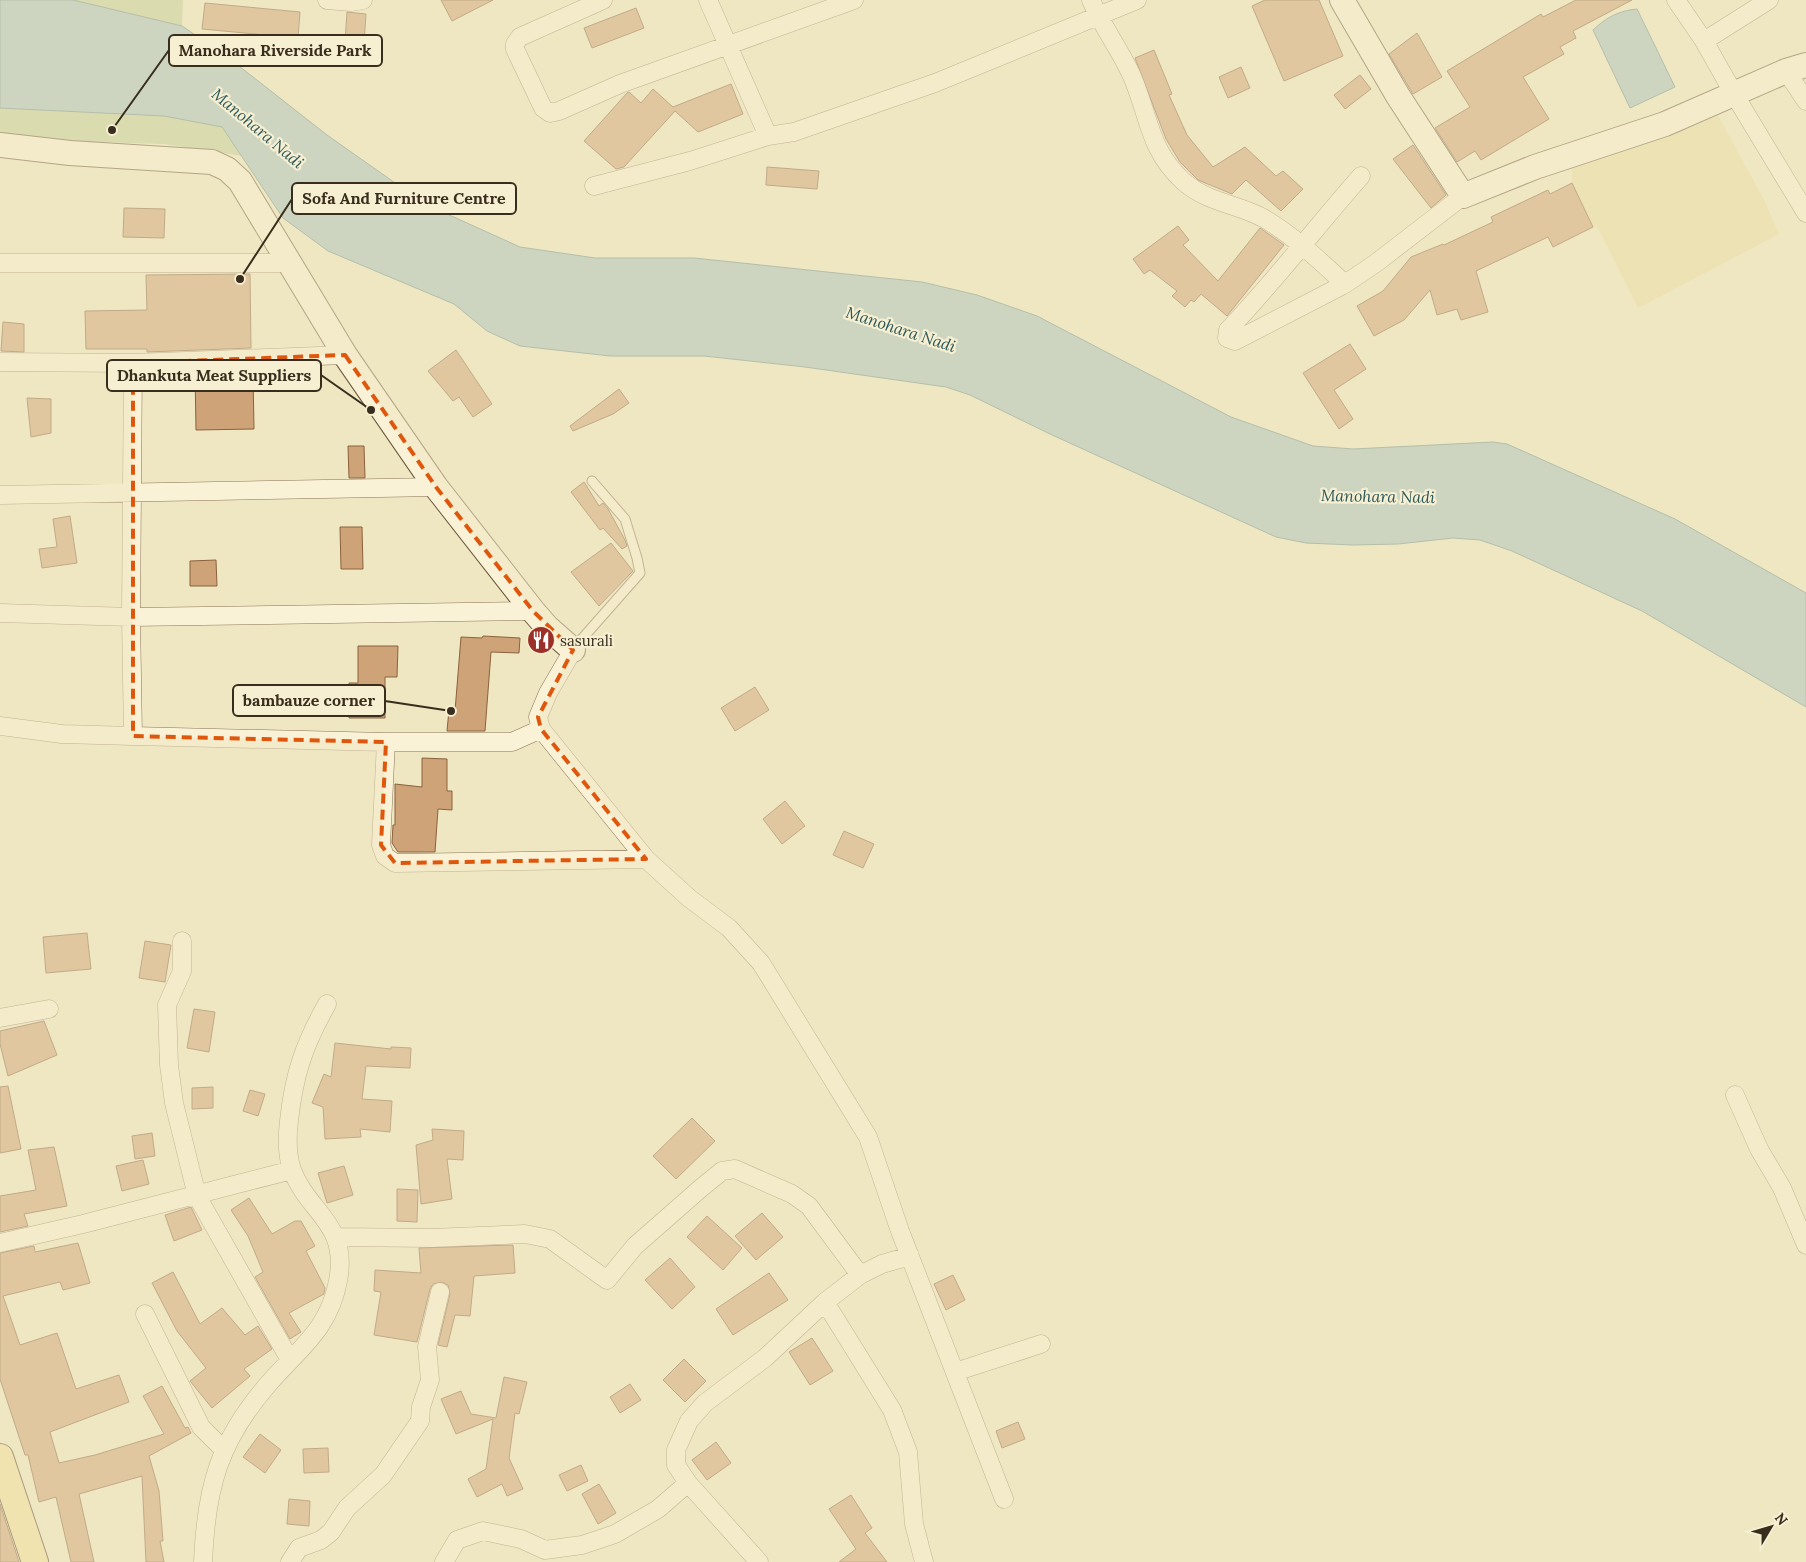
<svg xmlns="http://www.w3.org/2000/svg" width="1806" height="1562" font-family="Lora,serif">
<style>
.green{fill:#c2ce96}
.sand{fill:#ecde9f}
.water{fill:#a5c2bc;stroke:#6b908a}
.building{fill:#cea377;stroke:#8a623e}
.lines{fill:none;stroke-linecap:round;stroke-linejoin:round}
.lane-casing{stroke:#8a7759;stroke-width:11}
.street-casing{stroke:#8a7759;stroke-width:19}
.secondary-casing{stroke:#6b583c;stroke-width:26}
.primary-casing{stroke:#57452d;stroke-width:28}
.lane{stroke:#faf2d6;stroke-width:9}
.street{stroke:#faf2d6;stroke-width:18}
.secondary{stroke:#faf2d6;stroke-width:24}
.primary{stroke:#f3df99;stroke-width:26}
.marked{fill:none;stroke:#df570d;stroke-width:4;stroke-dasharray:10 6;stroke-linejoin:round}
.labels{text-anchor:middle;dominant-baseline:central;stroke-width:4.5;stroke-linejoin:round;paint-order:stroke}
.poi-label{font-size:15px;fill:#392d1d;stroke:#f6efd2;text-anchor:start}
.water-label{font-size:16px;font-style:italic;fill:#2c5859;stroke:#f6efd2}
.leader{fill:none;stroke:#392d1d;stroke-width:2}
.callout-dot{fill:#392d1d;stroke:#f6efd2;stroke-width:2}
.callout{fill:#f6efd2;stroke:#392d1d;stroke-width:2}
.callout-label{font-size:16px;text-anchor:middle;font-weight:bold;fill:#392d1d}
</style>
<rect width="100%" height="100%" fill="#efe6c2"/>
<path class="green" d="M 73,0 L 183,0 L 182,26 Z
M 0,108 L 164,116 L 215,124 L 222,127 L 243,156 L 164,144 L 65,141 L 0,134 Z"/>
<path class="sand" d="M 1717,114 L 1764,200 L 1779,234 L 1638,308 L 1597,226 L 1593,227 L 1572,183 L 1572,168 L 1697,125 Z"/>
<path class="water" d="M 0,0 L 73,0 L 182,26 L 225,55 L 327,135 L 425,204 L 520,247 L 595,258 L 694,258 L 922,282 L 977,295 L 1037,316 L 1231,417 L 1313,446 L 1353,449 L 1493,442 L 1507,444 L 1675,519 L 1806,593 L 1806,707 L 1642,611 L 1512,551 L 1480,540 L 1453,538 L 1398,544 L 1353,545 L 1306,543 L 1276,537 L 1050,434 L 970,395 L 946,387 L 805,367 L 704,356 L 610,356 L 520,346 L 487,331 L 454,304 L 328,251 L 283,218 L 222,127 L 164,116 L 0,108 Z
M 1637,9 L 1675,87 L 1630,108 L 1593,30 C 1607,17 1618,11 1637,9 Z"/>
<path class="building" d="M 441,0 L 493,0 L 452,21 Z
M 1265,0 L 1319,0 L 1343,56 L 1284,81 L 1252,6 Z
M 1576,0 L 1632,0 L 1573,31 L 1576,38 L 1560,47 L 1564,54 L 1523,77 L 1549,119 L 1481,160 L 1475,151 L 1457,162 L 1435,128 L 1470,107 L 1447,71 L 1541,14 L 1543,17 Z
M 205,3 L 300,12 L 298,38 L 202,29 Z
M 636,8 L 644,28 L 592,48 L 584,28 Z
M 347,12 L 366,14 L 364,43 L 345,42 Z
M 1417,33 L 1442,77 L 1413,94 L 1389,54 Z
M 1154,50 L 1172,94 L 1169,95 L 1187,135 L 1213,167 L 1245,147 L 1276,176 L 1283,171 L 1303,189 L 1281,211 L 1246,180 L 1232,194 L 1198,180 L 1180,162 L 1166,139 L 1135,58 Z
M 1241,67 L 1250,88 L 1228,98 L 1219,77 Z
M 1360,75 L 1371,89 L 1345,109 L 1334,95 Z
M 731,84 L 743,114 L 698,132 L 675,111 L 624,167 L 616,169 L 584,141 L 627,93 L 629,92 L 641,103 L 653,89 L 673,107 Z
M 1413,145 L 1446,195 L 1431,208 L 1393,159 Z
M 767,167 L 819,171 L 817,189 L 766,185 Z
M 1572,183 L 1593,227 L 1553,247 L 1548,237 L 1476,271 L 1488,312 L 1461,320 L 1457,309 L 1437,315 L 1430,290 L 1404,320 L 1374,336 L 1357,306 L 1383,291 L 1411,257 L 1443,244 L 1444,245 L 1493,222 L 1491,217 L 1548,190 L 1550,194 Z
M 124,208 L 165,209 L 164,238 L 123,237 Z
M 1178,226 L 1189,240 L 1183,245 L 1218,281 L 1260,228 L 1284,245 L 1227,316 L 1201,294 L 1194,302 L 1191,300 L 1185,307 L 1172,296 L 1177,291 L 1150,270 L 1144,274 L 1133,259 Z
M 250,274 L 251,348 L 147,352 L 147,349 L 86,349 L 85,311 L 147,310 L 146,275 Z
M 3,322 L 24,324 L 24,352 L 1,351 Z
M 1350,344 L 1366,369 L 1334,390 L 1353,419 L 1339,429 L 1303,373 Z
M 456,350 L 492,404 L 473,417 L 459,397 L 453,401 L 428,371 Z
M 251,369 L 251,376 L 253,375 L 254,429 L 196,430 L 195,371 Z
M 619,389 L 629,403 L 613,414 L 573,431 L 570,426 Z
M 27,398 L 51,399 L 51,433 L 31,437 Z
M 348,446 L 364,446 L 365,478 L 349,478 Z
M 584,482 L 599,506 L 603,503 L 608,509 L 625,540 L 627,546 L 622,549 L 603,528 L 600,530 L 571,492 Z
M 70,516 L 77,563 L 42,568 L 39,549 L 57,547 L 53,519 Z
M 340,527 L 362,527 L 363,569 L 341,569 Z
M 611,543 L 633,571 L 599,606 L 571,572 Z
M 216,560 L 217,586 L 190,586 L 190,561 Z
M 483,636 L 520,638 L 519,653 L 491,652 L 485,731 L 447,731 L 449,710 L 455,711 L 461,637 L 482,638 Z
M 358,646 L 398,646 L 397,677 L 385,677 L 385,718 L 349,718 L 349,683 L 358,683 Z
M 755,687 L 769,710 L 735,731 L 721,708 Z
M 422,758 L 447,759 L 447,791 L 452,791 L 452,810 L 438,809 L 435,852 L 398,852 L 392,843 L 393,825 L 395,825 L 395,784 L 422,787 Z
M 785,801 L 805,826 L 782,844 L 763,819 Z
M 844,831 L 874,844 L 863,868 L 833,855 Z
M 87,933 L 91,969 L 46,973 L 43,937 Z
M 145,941 L 171,945 L 165,982 L 139,978 Z
M 194,1009 L 215,1012 L 209,1052 L 187,1048 Z
M 44,1021 L 57,1055 L 8,1076 L 0,1044 L 0,1031 Z
M 335,1043 L 391,1049 L 391,1047 L 411,1048 L 410,1068 L 366,1066 L 362,1099 L 392,1101 L 390,1132 L 360,1129 L 361,1137 L 325,1139 L 323,1107 L 312,1103 L 324,1074 L 331,1077 Z
M 8,1086 L 21,1149 L 0,1153 L 0,1087 Z
M 213,1087 L 213,1108 L 192,1109 L 192,1088 Z
M 250,1090 L 265,1094 L 258,1116 L 243,1111 Z
M 692,1118 L 715,1141 L 676,1179 L 653,1156 Z
M 432,1129 L 464,1131 L 463,1160 L 447,1159 L 452,1199 L 421,1204 L 416,1145 L 433,1140 Z
M 152,1133 L 155,1156 L 135,1159 L 132,1136 Z
M 54,1147 L 67,1206 L 24,1214 L 28,1226 L 0,1232 L 0,1196 L 36,1190 L 28,1150 Z
M 143,1160 L 149,1184 L 122,1191 L 116,1166 Z
M 344,1166 L 353,1195 L 327,1203 L 318,1173 Z
M 397,1189 L 418,1190 L 417,1222 L 397,1221 Z
M 249,1198 L 272,1234 L 295,1221 L 301,1221 L 315,1246 L 306,1251 L 325,1288 L 324,1294 L 289,1313 L 301,1332 L 290,1339 L 255,1277 L 263,1272 L 248,1236 L 231,1210 Z
M 191,1207 L 202,1230 L 174,1241 L 165,1215 Z
M 762,1213 L 783,1237 L 756,1260 L 735,1236 Z
M 707,1216 L 742,1248 L 723,1270 L 687,1237 Z
M 78,1243 L 90,1283 L 63,1290 L 60,1282 L 3,1296 L 20,1345 L 57,1333 L 76,1389 L 119,1375 L 129,1402 L 50,1432 L 59,1463 L 95,1455 L 164,1434 L 143,1396 L 162,1386 L 185,1428 L 188,1427 L 191,1433 L 149,1456 L 159,1491 L 163,1541 L 160,1541 L 164,1562 L 146,1562 L 142,1476 L 79,1494 L 94,1562 L 71,1562 L 56,1497 L 39,1502 L 28,1455 L 25,1455 L 0,1379 L 0,1253 L 34,1246 L 35,1252 Z
M 513,1245 L 515,1273 L 474,1276 L 470,1316 L 455,1315 L 447,1347 L 438,1345 L 450,1294 L 448,1285 L 442,1282 L 433,1284 L 430,1289 L 417,1342 L 374,1335 L 381,1292 L 374,1291 L 375,1270 L 421,1273 L 419,1248 Z
M 670,1258 L 695,1287 L 672,1309 L 645,1280 Z
M 173,1272 L 200,1324 L 222,1308 L 245,1335 L 258,1326 L 272,1349 L 244,1369 L 250,1376 L 212,1408 L 190,1381 L 206,1368 L 177,1331 L 152,1283 Z
M 769,1273 L 788,1300 L 733,1335 L 716,1309 Z
M 953,1275 L 965,1300 L 946,1310 L 934,1284 Z
M 812,1338 L 833,1371 L 810,1385 L 789,1352 Z
M 684,1359 L 706,1381 L 685,1402 L 663,1380 Z
M 504,1377 L 527,1382 L 519,1414 L 515,1413 L 509,1458 L 523,1489 L 507,1496 L 502,1484 L 477,1497 L 468,1479 L 486,1469 L 493,1419 L 456,1434 L 441,1399 L 461,1391 L 471,1414 L 496,1418 Z
M 630,1384 L 641,1400 L 620,1413 L 610,1397 Z
M 1018,1422 L 1025,1439 L 1002,1448 L 996,1431 Z
M 260,1434 L 281,1450 L 265,1473 L 243,1457 Z
M 716,1442 L 731,1463 L 707,1480 L 692,1460 Z
M 328,1448 L 329,1472 L 304,1473 L 303,1449 Z
M 581,1465 L 588,1481 L 567,1491 L 559,1475 Z
M 599,1484 L 616,1513 L 598,1524 L 582,1494 Z
M 851,1495 L 872,1528 L 865,1533 L 887,1562 L 839,1562 L 856,1549 L 829,1509 Z
M 289,1499 L 310,1501 L 309,1526 L 287,1524 Z
M 0,1504 L 19,1562 L 0,1562 Z"/>
<g class="lines">
<g class="lane-casing">
<path id="lane" d="M 573,649 L 640,573 L 637,558 L 625,519 L 592,481"/>
</g>
<g class="street-casing">
<path id="street" d="M 327,0 L 351,2 L 363,0
M 603,0 L 520,37 L 515,44 L 515,49 L 543,108 L 550,113 L 559,111 L 620,84 L 854,0
M 708,0 L 768,136 L 794,132 L 935,83 L 1137,0
M 1091,0 C 1102,26 1119,48 1131,74 C 1149,114 1148,149 1183,181 C 1207,203 1239,204 1265,219 C 1295,237 1320,261 1345,284
M 1676,0 L 1704,41 L 1734,94 L 1806,213
M 1704,41 L 1769,0
M 1786,71 L 1806,101
M 1361,176 C 1316,227 1275,281 1228,330 L 1227,338 L 1235,341 L 1345,284 L 1376,263 L 1463,196
M 594,186 L 690,161 L 768,136
M 0,263 L 290,263
M 0,362 L 133,363 L 345,355
M 133,363 L 131,617 L 133,736 L 386,742 L 512,742 L 541,729
M 0,495 L 436,487
M 0,613 L 131,617 L 533,611
M 573,650 L 548,693 L 538,717 L 541,729 L 646,859 L 689,898 L 729,928 L 761,963 L 868,1137 L 900,1231 L 1004,1499
M 0,726 L 62,734 L 133,736
M 386,742 L 381,845 L 385,856 L 395,863 L 646,859
M 182,941 L 182,971 L 167,1005 L 169,1065 L 174,1103 L 197,1196 L 290,1360
M 0,1018 L 49,1009
M 1735,1095 L 1759,1149 L 1782,1188 L 1806,1245
M 336,1237 L 432,1238 L 525,1234 L 550,1239 L 607,1280 L 635,1246 L 701,1188 L 722,1171 L 735,1169 L 792,1194 L 809,1206 L 860,1275
M 0,1243 L 83,1224 L 292,1170
M 825,1302 L 892,1410 L 908,1452 L 914,1524 L 924,1562
M 145,1314 L 201,1427 L 223,1449
M 955,1372 L 1041,1344
M 688,1483 L 759,1562
M 203,1562 C 206,1487 219,1440 270,1382 C 300,1348 329,1329 338,1281 C 349,1223 309,1214 292,1170 C 287,1155 287,1137 289,1121 C 294,1074 304,1045 327,1004
M 290,1562 L 299,1548 L 321,1540 L 331,1532 L 347,1508 L 383,1475 L 420,1421 L 421,1407 L 430,1380 L 427,1347 L 440,1292
M 444,1562 L 457,1540 L 483,1531 L 521,1539 L 545,1550 L 582,1545 L 615,1534 L 658,1509 L 688,1483 L 676,1465 L 676,1450 L 689,1421 L 705,1403 L 765,1358 L 825,1302 L 860,1275 L 882,1264 L 910,1256"/>
</g>
<g class="secondary-casing">
<path id="secondary" d="M 1342,0 L 1398,96 L 1463,196 L 1535,167 L 1665,124 L 1786,71 L 1806,65
M 0,145 L 70,153 L 212,162 L 227,169 L 240,181 L 345,355 L 436,487 L 533,611 L 547,627 L 573,650"/>
</g>
<g class="primary-casing">
<path id="primary" d="M 0,1457 L 35,1562"/>
</g>
<use href="#lane" class="lane"/>
<use href="#street" class="street"/>
<use href="#secondary" class="secondary"/>
<use href="#primary" class="primary"/>
</g>
<path d="M0 0H1806V1562H0ZM 345,355 L 436,487 L 533,611 L 573,650 L 538,717 L 541,729 L 646,859 L 395,863 L 381,845 L 386,742 L 133,736 L 133,363 Z" fill="#efe6c2" fill-opacity=".55" fill-rule="evenodd"/>
<path class="marked" d="M 345,355 L 436,487 L 533,611 L 573,650 L 538,717 L 541,729 L 646,859 L 395,863 L 381,845 L 386,742 L 133,736 L 133,363 Z"/>
<defs>
<g id="restaurant-disc" transform="scale(1.4375)"><circle r="9.5" fill="#9a3027" stroke="#f6efd2"/><path d="M-5-6h1v4h1v-4h1v4h1v-4h1v5L-1.5 .5V6h-2V.5L-5-1ZM5-6V6H3V1.5H1.5Q1.5-4 5-6Z" fill="#fff"/></g>
</defs>
<g fill-rule="evenodd">
<use href="#restaurant-disc" x="541" y="640"/>
</g>
<g class="labels">
<g class="poi-label">
<text x="560" y="640">sasurali</text>
</g>
<g class="water-label">
<text transform="translate(258 128) rotate(40)">Manohara Nadi</text>
<text transform="translate(901 329) rotate(18)">Manohara Nadi</text>
<text transform="translate(1378 496) rotate(1)">Manohara Nadi</text>
</g>
</g>
<path class="leader" d="M112 130L169 50M240 279L292 199M371 410L321 375M451 711L385 701"/>
<g class="callout-dot">
<circle cx="112" cy="130" r="5"/>
<circle cx="240" cy="279" r="5"/>
<circle cx="371" cy="410" r="5"/>
<circle cx="451" cy="711" r="5"/>
</g>
<g class="callout">
<rect x="169" y="35" width="213" height="31" rx="5"/>
<rect x="292" y="183" width="224" height="31" rx="5"/>
<rect x="107" y="360" width="214" height="31" rx="5"/>
<rect x="233" y="685" width="152" height="31" rx="5"/>
</g>
<g class="callout-label">
<text x="275" y="56">Manohara Riverside Park</text>
<text x="404" y="204">Sofa And Furniture Centre</text>
<text x="214" y="381">Dhankuta Meat Suppliers</text>
<text x="309" y="706">bambauze corner</text>
</g>
<g transform="translate(1771 1527) rotate(52)" stroke="#f6efd2" stroke-width="4" paint-order="stroke">
<path d="M0-4L9 19L0 12L-9 19Z" fill="#392d1d"/>
<text y="-8" font-size="14" font-weight="bold" text-anchor="middle" fill="#392d1d">N</text>
</g>
</svg>
